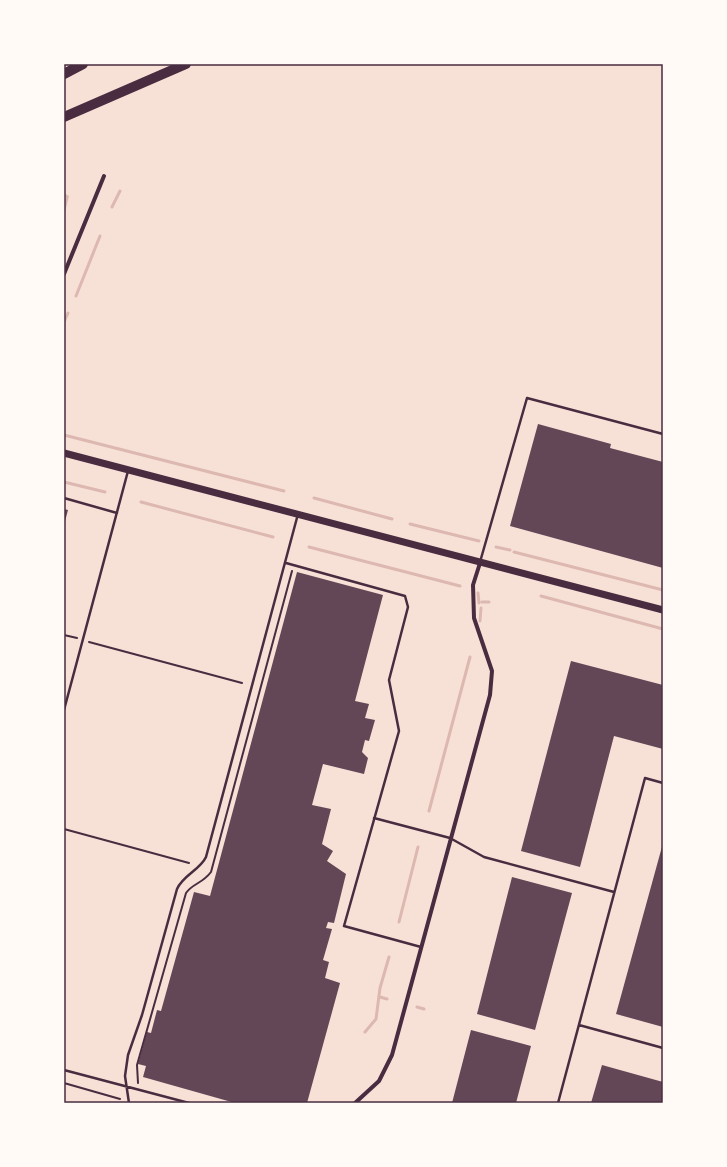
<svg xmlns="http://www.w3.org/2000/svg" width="727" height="1167" font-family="Ubuntu,sans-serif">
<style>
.water{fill:#dcb8b0}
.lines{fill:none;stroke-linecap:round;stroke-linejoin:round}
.stream{stroke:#dcb8b0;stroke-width:3}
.building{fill:#644757}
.path{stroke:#4a2c40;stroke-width:2}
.service{stroke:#4a2c40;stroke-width:2.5}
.minor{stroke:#4a2c40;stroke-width:4}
.tertiary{stroke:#4a2c40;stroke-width:7}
.motorway{stroke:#4a2c40;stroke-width:10}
.neatline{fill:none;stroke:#4a2c40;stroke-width:1.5}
</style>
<rect width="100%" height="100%" fill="#f7e1d7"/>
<path class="water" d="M 64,193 L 69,196 L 64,216 Z"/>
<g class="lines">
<path class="stream" d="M 112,207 L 120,191
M 76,296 L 100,236
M 64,322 L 68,313
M 64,435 L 284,491
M 64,482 L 105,492
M 314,498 L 392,519
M 141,502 L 273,537
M 410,524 L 479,541
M 309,547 L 460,586
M 496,547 L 510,550
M 514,552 L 663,590
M 478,593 L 479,603
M 541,596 L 663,629
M 482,602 L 489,602
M 480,621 L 481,608
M 429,811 L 470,657
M 399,922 L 418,847
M 380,997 L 387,999
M 417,1007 L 424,1009
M 365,1032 L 376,1019 L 380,988 L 389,957"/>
</g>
<path class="building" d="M 538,424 L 611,444 L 610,448 L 663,462 L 663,568 L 510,526 Z
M 64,509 L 68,510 L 64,525 Z
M 297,572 L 383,595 L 355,701 L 369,704 L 365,718 L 375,720 L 369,741 L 365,740 L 362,752 L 368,758 L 364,774 L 323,764 L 312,805 L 331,809 L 322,844 L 333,851 L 327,861 L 346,874 L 334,923 L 328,922 L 326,928 L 332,929 L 323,960 L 329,962 L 325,978 L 340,983 L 307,1103 L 235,1103 L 143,1077 L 146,1066 L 138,1064 L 147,1032 L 151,1033 L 157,1010 L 161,1011 L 194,892 L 210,896 Z
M 571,661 L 663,685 L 663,749 L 614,736 L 580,867 L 521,851 Z
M 663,843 L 663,1027 L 616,1014 Z
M 512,877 L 572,893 L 535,1030 L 477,1014 Z
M 471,1030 L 531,1046 L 516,1103 L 452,1103 Z
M 602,1065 L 663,1082 L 662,1103 L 591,1103 Z"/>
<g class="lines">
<path class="path" d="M 64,635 L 77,638
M 89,642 L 242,683
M 64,829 L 189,863
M 64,1083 L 120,1099
M 138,1083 L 137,1065 L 186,893 C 193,883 202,884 211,872 L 292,571"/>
<path class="service" d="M 64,498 L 117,513
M 480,562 L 527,398 L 663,434
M 286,563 L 405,596 L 408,607 L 389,680 L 399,731 L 344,926 L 421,947
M 64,710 L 128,471
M 374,818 L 450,838 L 484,857 L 614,892
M 579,1025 L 663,1048
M 64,1070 L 189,1103
M 129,1103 L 125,1076 L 128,1055 L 142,1015 L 177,889 C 183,875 200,870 206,857 L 298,514
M 558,1103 L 645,778 L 663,783"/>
<path class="minor" d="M 64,274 L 104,176
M 355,1103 L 379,1081 L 392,1055 L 490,695 L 492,671 L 474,618 L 473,585 L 480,563"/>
<path class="tertiary" d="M 64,453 L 663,610"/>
<path class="motorway" d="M 64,74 L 83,64
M 64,117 L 186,64"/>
</g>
<rect width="727" height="1167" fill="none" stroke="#fffaf5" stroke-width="130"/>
<rect x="65" y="65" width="597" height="1037" class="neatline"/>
</svg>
